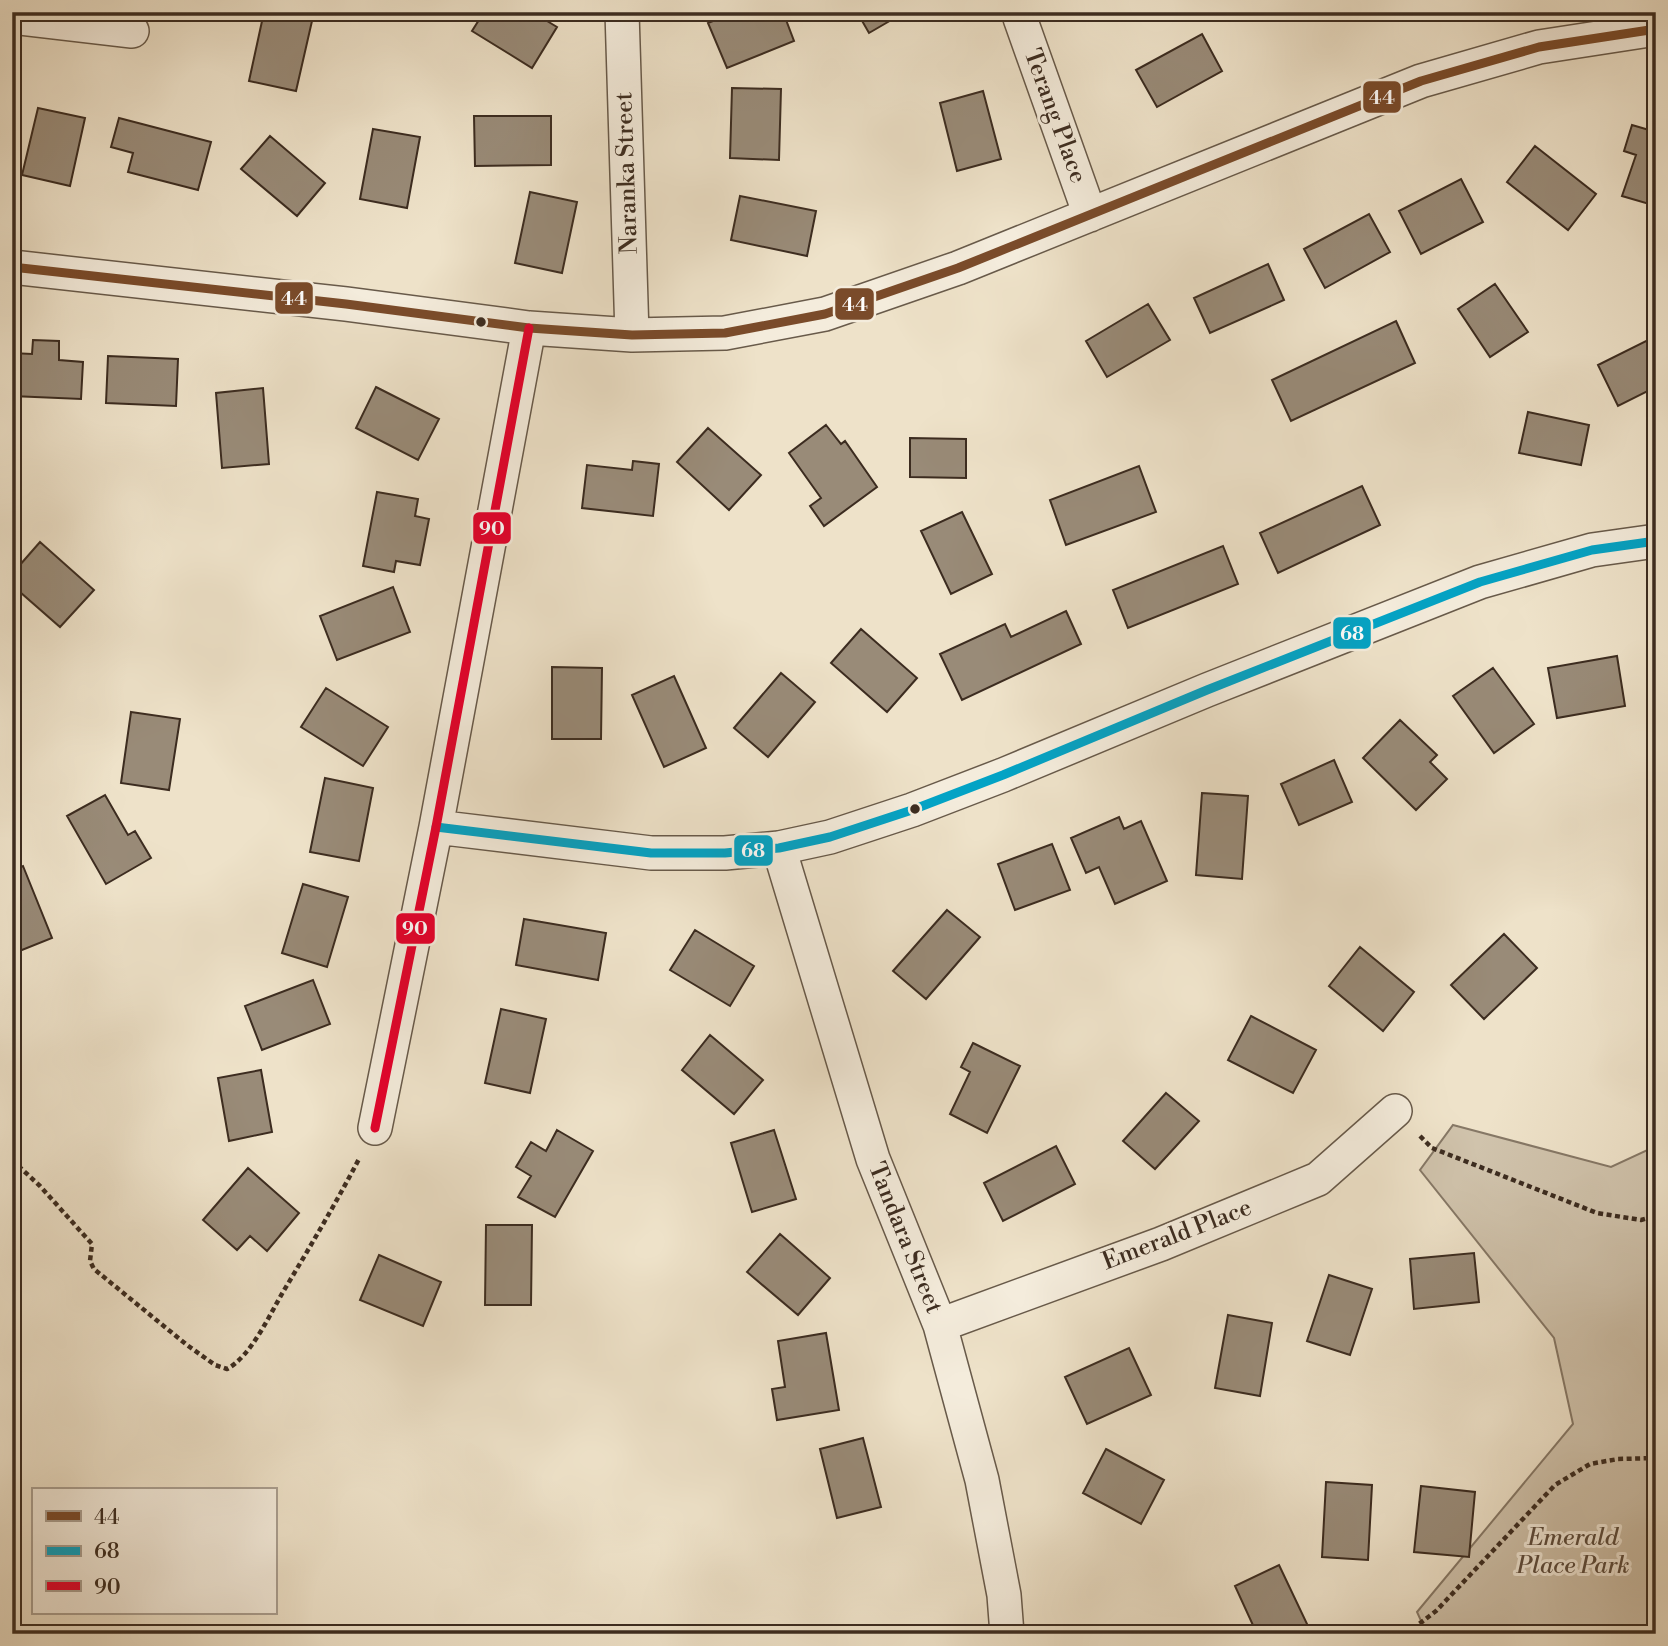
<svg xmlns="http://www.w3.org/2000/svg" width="1668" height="1646" font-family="'Libre Bodoni',serif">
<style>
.green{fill:#d0c3ac;stroke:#867866;stroke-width:2}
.building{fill:#998b78;stroke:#3c2c20;stroke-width:2}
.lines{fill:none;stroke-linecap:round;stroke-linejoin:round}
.street-casing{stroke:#685a4a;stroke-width:36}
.path{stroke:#3c2c20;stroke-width:4.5;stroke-dasharray:5 3.5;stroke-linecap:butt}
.street{stroke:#f4ecdc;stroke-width:33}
.bus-1-casing{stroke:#f4ecdc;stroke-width:14}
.bus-2-casing{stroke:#f4ecdc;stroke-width:14}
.bus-3-casing{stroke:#f4ecdc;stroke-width:14}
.bus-1{stroke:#7a4b2a;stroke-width:9}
.bus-2{stroke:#03a3c5;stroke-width:9}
.bus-3{stroke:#e4002b;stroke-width:9}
.bus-dot{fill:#3c2c20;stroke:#f4ecdc;stroke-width:2.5}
.labels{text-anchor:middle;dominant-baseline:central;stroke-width:6;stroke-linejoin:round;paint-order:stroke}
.street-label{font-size:24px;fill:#3c2c20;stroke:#f4ecdc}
.park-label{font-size:24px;font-style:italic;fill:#5a4a3c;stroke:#f4ecdc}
.line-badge{stroke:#f4ecdc;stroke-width:2.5}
.badge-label{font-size:19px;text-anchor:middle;font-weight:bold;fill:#fff}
</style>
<rect width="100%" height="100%" fill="#eee2c9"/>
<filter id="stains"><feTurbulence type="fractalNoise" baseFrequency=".00286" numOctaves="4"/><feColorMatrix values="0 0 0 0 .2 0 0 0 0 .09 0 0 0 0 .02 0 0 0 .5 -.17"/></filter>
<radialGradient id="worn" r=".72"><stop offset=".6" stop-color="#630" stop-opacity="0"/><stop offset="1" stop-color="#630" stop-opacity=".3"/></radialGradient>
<path class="green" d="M 1453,1125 L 1611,1167 L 1656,1146 L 1656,1634 L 1427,1634 L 1417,1612 L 1573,1424 L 1554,1338 L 1420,1170 Z"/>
<path class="building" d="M 264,12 L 312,21 L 296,91 L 249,81 Z
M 484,12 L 532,12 L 557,27 L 532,68 L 472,31 Z
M 735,12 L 783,12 L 794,41 L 727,68 L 708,23 Z
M 857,12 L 905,12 L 869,33 Z
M 1202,34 L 1222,71 L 1157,107 L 1136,70 Z
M 732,88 L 781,89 L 779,160 L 730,158 Z
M 983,91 L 1001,159 L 957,171 L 940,103 Z
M 38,108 L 85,118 L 70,186 L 22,175 Z
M 474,116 L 551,116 L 551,165 L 475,166 Z
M 119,118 L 211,142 L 198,190 L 128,172 L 133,153 L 111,147 Z
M 1632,125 L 1656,132 L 1656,206 L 1622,196 L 1636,155 L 1624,151 Z
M 373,129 L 420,137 L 407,208 L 360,199 Z
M 270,136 L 325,183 L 297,216 L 241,169 Z
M 1535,146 L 1596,194 L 1568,230 L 1507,182 Z
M 1461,179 L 1483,222 L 1421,254 L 1399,211 Z
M 530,192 L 577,202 L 562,273 L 515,263 Z
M 740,196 L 816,211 L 807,256 L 731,240 Z
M 1369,214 L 1390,252 L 1325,288 L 1304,249 Z
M 1268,264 L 1284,300 L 1210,333 L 1194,298 Z
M 1495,284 L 1528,332 L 1490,357 L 1458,309 Z
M 1148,304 L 1170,340 L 1107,377 L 1086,341 Z
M 1396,321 L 1415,363 L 1291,421 L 1272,380 Z
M 1656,336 L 1656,387 L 1618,406 L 1598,365 Z
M 33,340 L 59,341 L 59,360 L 83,362 L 81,399 L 12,396 L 12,353 L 32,354 Z
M 108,356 L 178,359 L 176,406 L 106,403 Z
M 376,387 L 439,419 L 418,460 L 356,428 Z
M 263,388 L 269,464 L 222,468 L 216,393 Z
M 1528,412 L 1589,425 L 1581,465 L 1519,453 Z
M 826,425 L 841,444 L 845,441 L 877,487 L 824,526 L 810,506 L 821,498 L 789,453 Z
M 708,428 L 761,475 L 729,510 L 677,462 Z
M 910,438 L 966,439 L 966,478 L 910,477 Z
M 633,461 L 659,464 L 653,516 L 582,508 L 587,465 L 632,470 Z
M 1139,466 L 1156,512 L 1066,545 L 1050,500 Z
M 1362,486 L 1380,525 L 1278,573 L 1260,533 Z
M 377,492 L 418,499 L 415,516 L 429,519 L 420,565 L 396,561 L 394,572 L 363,566 Z
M 962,512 L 992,574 L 951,594 L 921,531 Z
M 40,542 L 94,590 L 60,627 L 12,585 L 12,574 Z
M 1223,546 L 1238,584 L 1128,628 L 1113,590 Z
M 393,587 L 410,632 L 337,660 L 320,616 Z
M 1066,611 L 1081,644 L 962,700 L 940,654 L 1005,624 L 1011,637 Z
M 861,629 L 917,678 L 887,712 L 831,663 Z
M 1617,656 L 1625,706 L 1557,718 L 1548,668 Z
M 552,667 L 602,668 L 601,739 L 552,739 Z
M 1493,668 L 1534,724 L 1494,753 L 1453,696 Z
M 781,673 L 815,702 L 768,757 L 734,728 Z
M 674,676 L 706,748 L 664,767 L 632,695 Z
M 326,688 L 388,727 L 363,766 L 301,727 Z
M 131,712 L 180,719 L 169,790 L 121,783 Z
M 1400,720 L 1437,755 L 1430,762 L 1447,779 L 1416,810 L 1363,758 Z
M 1334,760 L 1352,802 L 1299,825 L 1281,784 Z
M 325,778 L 373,788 L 359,861 L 310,852 Z
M 1202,793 L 1248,796 L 1242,879 L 1196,875 Z
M 105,795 L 128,835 L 135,831 L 151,858 L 106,884 L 67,816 Z
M 1119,817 L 1124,829 L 1141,821 L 1167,881 L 1115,904 L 1099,867 L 1086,873 L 1071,838 Z
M 1052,844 L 1070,890 L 1015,910 L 998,864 Z
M 23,866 L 52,938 L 12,954 L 12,871 Z
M 303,884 L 348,897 L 327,967 L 282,953 Z
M 947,910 L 980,937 L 926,999 L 893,971 Z
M 524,919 L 606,933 L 598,980 L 516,965 Z
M 695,930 L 754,966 L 730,1006 L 670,970 Z
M 1504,934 L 1537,968 L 1484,1019 L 1451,985 Z
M 1360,947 L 1414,992 L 1383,1031 L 1329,986 Z
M 313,980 L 330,1024 L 262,1050 L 245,1006 Z
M 501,1009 L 546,1019 L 530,1093 L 485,1083 Z
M 1251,1016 L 1316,1050 L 1293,1093 L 1228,1060 Z
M 710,1035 L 763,1080 L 734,1114 L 682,1070 Z
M 973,1043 L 1020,1066 L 987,1133 L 950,1114 L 970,1072 L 961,1067 Z
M 261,1070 L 272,1132 L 229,1141 L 218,1078 Z
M 1166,1093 L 1199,1121 L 1155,1169 L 1123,1141 Z
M 557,1130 L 593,1151 L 555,1217 L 518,1197 L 531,1176 L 516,1167 L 531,1142 L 546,1151 Z
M 774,1130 L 796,1199 L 752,1212 L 731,1143 Z
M 1056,1146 L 1075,1184 L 1003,1221 L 984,1183 Z
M 248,1168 L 299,1213 L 267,1251 L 250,1236 L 237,1250 L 203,1220 Z
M 486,1225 L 532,1225 L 531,1305 L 485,1305 Z
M 780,1234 L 830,1278 L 798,1315 L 747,1272 Z
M 1474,1253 L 1479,1302 L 1414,1309 L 1410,1259 Z
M 379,1255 L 441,1282 L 423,1326 L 360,1300 Z
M 1329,1275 L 1372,1289 L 1350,1355 L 1307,1341 Z
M 1228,1315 L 1272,1323 L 1260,1396 L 1215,1388 Z
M 826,1333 L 839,1410 L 777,1420 L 772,1389 L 785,1387 L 778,1341 Z
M 1129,1348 L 1151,1395 L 1087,1424 L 1065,1377 Z
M 863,1438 L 881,1507 L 837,1518 L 820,1449 Z
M 1106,1449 L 1164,1480 L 1141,1524 L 1083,1493 Z
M 1326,1482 L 1372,1485 L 1368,1560 L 1322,1557 Z
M 1421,1486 L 1475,1492 L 1469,1557 L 1414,1552 Z
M 1279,1565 L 1308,1626 L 1292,1634 L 1257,1634 L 1235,1586 Z
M 1111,1628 L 1159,1631 L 1159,1634 L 1111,1634 Z"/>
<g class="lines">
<g class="street-casing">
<path id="street" d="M 622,12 L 632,335
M 12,17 L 132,31
M 1020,18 L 1090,215
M 12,267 L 346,304 L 529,328 L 632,335 L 725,333 L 825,314 L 958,268 L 1421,81 L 1539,47 L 1656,29
M 436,827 L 651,853 L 725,853 L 779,848 L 830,837 L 912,810 L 1003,775 L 1207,690 L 1480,582 L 1592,550 L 1656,541
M 779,848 L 873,1159 L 940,1325 L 982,1480 L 1004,1595 L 1007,1634
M 375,1128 L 436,827 L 529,328
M 940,1325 L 1161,1244 L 1318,1179 L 1395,1111"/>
</g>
<path class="path" d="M 1420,1136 L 1432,1148 L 1597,1213 L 1641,1220 L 1656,1216
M 12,1160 L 40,1186 L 92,1244 L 90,1261 L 94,1269 L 187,1345 L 215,1365 L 227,1369 C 251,1356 269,1316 283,1292 C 310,1247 336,1203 360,1157
M 1406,1634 L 1436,1611 L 1555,1485 L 1590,1464 L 1618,1459 L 1656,1458"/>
<use href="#street" class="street"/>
<g class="bus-1-casing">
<path id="bus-1" d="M 12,267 L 346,304 L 529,328 L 632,335 L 725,333 L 825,314 L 958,268 L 1421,81 L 1539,47 L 1656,29"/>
</g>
<g class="bus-2-casing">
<path id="bus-2" d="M 436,827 L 651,853 L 725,853 L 779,848 L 830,837 L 912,810 L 1003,775 L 1207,690 L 1480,582 L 1592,550 L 1656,541"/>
</g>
<g class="bus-3-casing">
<path id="bus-3" d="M 375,1128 L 436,827 L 529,328"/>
</g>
<use href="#bus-1" class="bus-1"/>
<use href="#bus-2" class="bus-2"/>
<use href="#bus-3" class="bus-3"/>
</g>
<g class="bus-dot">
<circle cx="481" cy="322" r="6"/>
<circle cx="915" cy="809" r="6"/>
</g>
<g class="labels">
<g class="street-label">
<text transform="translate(1055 116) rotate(70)">Terang Place</text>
<text transform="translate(627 173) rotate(-92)">Naranka Street</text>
<text transform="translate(1177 1235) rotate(-21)">Emerald Place</text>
<text transform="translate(905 1238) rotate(68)">Tandara Street</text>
</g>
<g class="park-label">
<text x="1573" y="1538">Emerald<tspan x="1573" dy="28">Place Park</tspan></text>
</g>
</g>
<g class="line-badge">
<rect x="1362" y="80" width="40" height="34" rx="7" fill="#7a4b2a"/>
<rect x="274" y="281" width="40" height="34" rx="7" fill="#7a4b2a"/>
<rect x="834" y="287" width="41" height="34" rx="7" fill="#7a4b2a"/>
<rect x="472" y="511" width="40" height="34" rx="7" fill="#e4002b"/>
<rect x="1332" y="616" width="40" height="34" rx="7" fill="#03a3c5"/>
<rect x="733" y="834" width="41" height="33" rx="7" fill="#03a3c5"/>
<rect x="395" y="912" width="41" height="33" rx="7" fill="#e4002b"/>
</g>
<g class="badge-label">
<text x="1382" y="104">44</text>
<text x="294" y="305">44</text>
<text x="855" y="311">44</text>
<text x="492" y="535">90</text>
<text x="1352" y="640">68</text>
<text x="753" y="857">68</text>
<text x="415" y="935">90</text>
</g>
<rect width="1668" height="1646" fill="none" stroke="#eee2c9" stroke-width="42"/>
<rect x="14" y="14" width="1640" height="1618" fill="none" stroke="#3c2c20" stroke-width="3.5"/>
<rect x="21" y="21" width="1626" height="1604" fill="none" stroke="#3c2c20" stroke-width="2"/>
<rect x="32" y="1488" width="245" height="126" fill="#f4ecdc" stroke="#aa9f91" stroke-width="2"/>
<rect x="46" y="1511" width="35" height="10" fill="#7a4b2a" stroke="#aa9f91" stroke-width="2"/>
<text x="94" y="1524" font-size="21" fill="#3c2c20">44</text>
<rect x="46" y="1546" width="35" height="10" fill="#03a3c5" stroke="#aa9f91" stroke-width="2"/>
<text x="94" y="1558" font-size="21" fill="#3c2c20">68</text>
<rect x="46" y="1581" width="35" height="10" fill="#e4002b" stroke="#aa9f91" stroke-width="2"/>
<text x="94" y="1594" font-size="21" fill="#3c2c20">90</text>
<rect width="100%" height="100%" filter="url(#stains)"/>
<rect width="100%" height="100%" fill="url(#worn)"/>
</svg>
